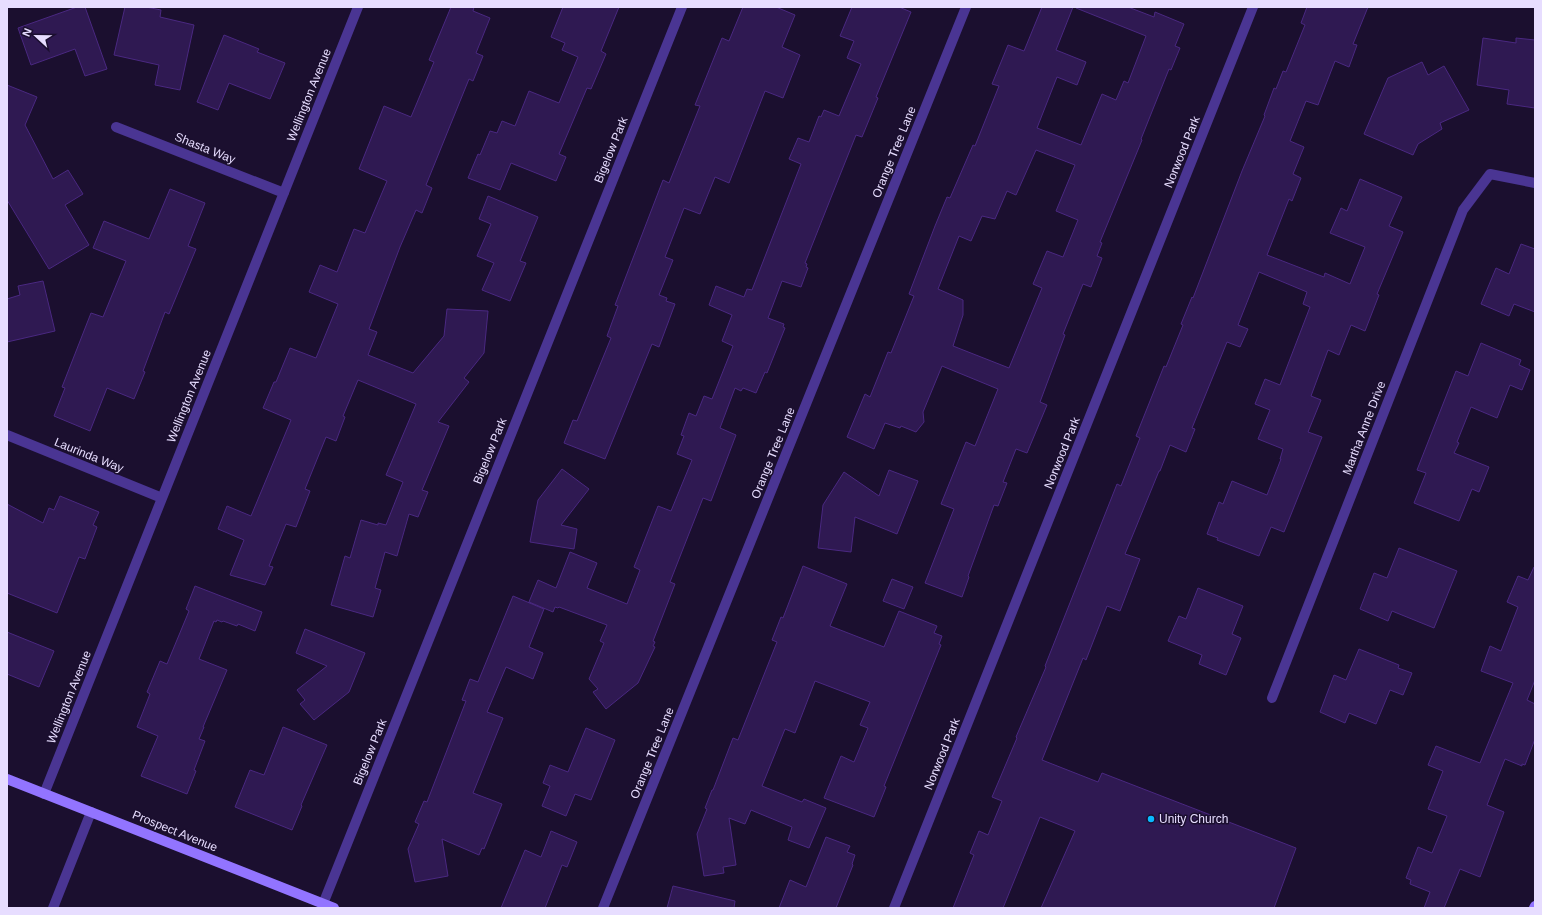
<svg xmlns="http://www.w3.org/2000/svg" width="1542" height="915" font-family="Helvetica,sans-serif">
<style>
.building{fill:#2f1952;stroke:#4a2881;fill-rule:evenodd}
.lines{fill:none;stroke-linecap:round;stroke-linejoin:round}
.street{stroke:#4a3593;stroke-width:10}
.secondary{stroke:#9274ff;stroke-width:10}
.poi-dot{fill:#09b9ff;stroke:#1b0f2f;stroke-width:1.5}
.labels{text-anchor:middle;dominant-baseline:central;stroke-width:3;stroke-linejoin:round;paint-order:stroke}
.street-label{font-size:12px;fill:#e7ddff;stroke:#1b0f2f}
.poi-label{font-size:12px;fill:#e7ddff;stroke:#1b0f2f;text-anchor:start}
</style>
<rect width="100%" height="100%" fill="#1b0f2f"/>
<path class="building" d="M 77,7 L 85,7 L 107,69 L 85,76 L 75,49 L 31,65 L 18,28 Z
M 125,7 L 146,7 L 161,10 L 160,17 L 194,25 L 180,90 L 155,85 L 159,65 L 114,55 Z
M 451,7 L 474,7 L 473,11 L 490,18 L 476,53 L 483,56 L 473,81 L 469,79 L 426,185 L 432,188 L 422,213 L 416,210 L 400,247 L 369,329 L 377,332 L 368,355 L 413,373 L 444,336 L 447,309 L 488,311 L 484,353 L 464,378 L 469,382 L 438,422 L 449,426 L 422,490 L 428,492 L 418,517 L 409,514 L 397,556 L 385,552 L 375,588 L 381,590 L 373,617 L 331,605 L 345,556 L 350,558 L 361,520 L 378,525 L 378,523 L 386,525 L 403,482 L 386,475 L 416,404 L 358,380 L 343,416 L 345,417 L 336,441 L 326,437 L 305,489 L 310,491 L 296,527 L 286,524 L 269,566 L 273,567 L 265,585 L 230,575 L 244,540 L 218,529 L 227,506 L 251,516 L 291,420 L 263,408 L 274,382 L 276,382 L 290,348 L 316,358 L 338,304 L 309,292 L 320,265 L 337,272 L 354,229 L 365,233 L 387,181 L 359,169 L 384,106 L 411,117 L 434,62 L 429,60 Z
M 563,7 L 619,7 L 601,51 L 606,54 L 591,89 L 587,88 L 559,154 L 566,157 L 556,181 L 511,163 L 500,190 L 468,178 L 478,154 L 480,155 L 490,131 L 497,133 L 502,121 L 515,126 L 529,91 L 559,103 L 578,57 L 562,50 L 565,43 L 551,37 Z
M 743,7 L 776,7 L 795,15 L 782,47 L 800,55 L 783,98 L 765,91 L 729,183 L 715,177 L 700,214 L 684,208 L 665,257 L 673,260 L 659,295 L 667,298 L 666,301 L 675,304 L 659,347 L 652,344 L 605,459 L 564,443 L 573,420 L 577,421 L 611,338 L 607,336 L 618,306 L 615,305 L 663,180 L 669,183 L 700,106 L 695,105 L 722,38 L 729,41 Z
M 852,7 L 899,7 L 911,12 L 876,97 L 878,98 L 862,137 L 856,135 L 832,195 L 805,263 L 807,264 L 806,267 L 808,268 L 801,287 L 782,281 L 768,318 L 784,324 L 783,327 L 785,328 L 767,373 L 765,372 L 756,393 L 743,388 L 741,391 L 735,388 L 720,428 L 736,435 L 711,501 L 703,498 L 670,582 L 675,584 L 653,641 L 655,642 L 653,646 L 655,647 L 638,683 L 606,709 L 593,692 L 598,689 L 589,679 L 604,643 L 600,641 L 607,625 L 559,607 L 558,608 L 555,607 L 553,612 L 529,602 L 538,580 L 556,588 L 570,552 L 597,563 L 587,588 L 627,604 L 640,570 L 634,567 L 658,506 L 671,511 L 692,460 L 677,454 L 684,436 L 681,435 L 689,413 L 696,416 L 704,396 L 712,399 L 733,346 L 722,341 L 732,315 L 709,305 L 716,286 L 744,297 L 747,289 L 752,290 L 801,164 L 789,159 L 798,138 L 809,142 L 819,116 L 821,117 L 824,110 L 839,116 L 861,64 L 847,58 L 854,41 L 840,36 Z
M 1042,7 L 1073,7 L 1056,50 L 1086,62 L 1077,85 L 1057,77 L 1037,128 L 1081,145 L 1102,94 L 1116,100 L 1124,81 L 1128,83 L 1146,36 L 1076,8 L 1076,7 L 1128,7 L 1154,17 L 1155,12 L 1184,24 L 1175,46 L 1180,48 L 1171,70 L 1169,69 L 1141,139 L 1142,140 L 1100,242 L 1102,243 L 1097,256 L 1102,258 L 1091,287 L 1083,284 L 1063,334 L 1065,335 L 1040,402 L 1047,405 L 1027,453 L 1016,449 L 1003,482 L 1007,483 L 998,506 L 994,505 L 968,576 L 969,577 L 962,597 L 925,583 L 954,509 L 941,504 L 966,442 L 975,446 L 998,389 L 942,366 L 923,412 L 924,422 L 916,432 L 901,426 L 900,428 L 885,423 L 874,449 L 847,437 L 865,394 L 870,397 L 888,352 L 891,353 L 914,296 L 909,294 L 935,226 L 947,197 L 950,198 L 973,145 L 975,146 L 999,86 L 992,84 L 1008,45 L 1024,51 ZM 1036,150 L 1075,165 L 1056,211 L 1078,220 L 1063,257 L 1047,251 L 1033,284 L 1042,288 L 1009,368 L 953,346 L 963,315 L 963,300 L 938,289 L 959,236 L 971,241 L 982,216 L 995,219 L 1007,191 L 1016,195 Z
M 1307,7 L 1368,7 L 1353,44 L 1357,45 L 1349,67 L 1335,61 L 1318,105 L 1306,101 L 1290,141 L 1304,147 L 1293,174 L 1301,178 L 1292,201 L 1289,199 L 1267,255 L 1324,277 L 1325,273 L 1350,284 L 1365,247 L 1330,233 L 1341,208 L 1347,211 L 1360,179 L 1402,197 L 1389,226 L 1403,232 L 1377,294 L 1379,295 L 1365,331 L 1351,325 L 1339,355 L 1328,350 L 1311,396 L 1321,400 L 1308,432 L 1322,437 L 1284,532 L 1271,527 L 1259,556 L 1217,540 L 1218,538 L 1207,534 L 1219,502 L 1223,504 L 1232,481 L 1267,495 L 1281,459 L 1280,459 L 1283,449 L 1258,439 L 1270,410 L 1255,404 L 1265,379 L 1280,385 L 1310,307 L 1303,304 L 1307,292 L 1259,272 L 1238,325 L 1248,329 L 1240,347 L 1227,342 L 1192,428 L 1195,429 L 1186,452 L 1170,445 L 1160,471 L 1159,471 L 1125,554 L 1140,559 L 1120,611 L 1107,606 L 1086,660 L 1083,658 L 1042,760 L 1098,782 L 1102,773 L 1296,848 L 1274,908 L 1041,908 L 1075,831 L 1040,817 L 1003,908 L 953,908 L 974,855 L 970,853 L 979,831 L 988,835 L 1002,801 L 992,797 L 1017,738 L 1016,737 L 1046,667 L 1045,666 L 1117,484 L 1121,486 L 1140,438 L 1136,436 L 1164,366 L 1166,367 L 1183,325 L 1181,324 L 1192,297 L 1193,298 L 1242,171 L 1265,116 L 1264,115 L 1274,88 L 1276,89 L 1283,71 L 1286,72 L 1305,25 L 1301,23 Z
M 224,35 L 259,49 L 257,52 L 285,63 L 270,99 L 229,83 L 218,110 L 197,102 Z
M 1483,38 L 1516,43 L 1516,38 L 1535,40 L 1535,108 L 1507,104 L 1509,90 L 1477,85 Z
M 1422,62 L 1428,75 L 1444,66 L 1469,110 L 1440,123 L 1442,129 L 1418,144 L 1413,155 L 1364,134 L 1388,78 Z
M 7,85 L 37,97 L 25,125 L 53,179 L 68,170 L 83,194 L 65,205 L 89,245 L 49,269 L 7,200 Z
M 170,189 L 205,203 L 188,246 L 196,249 L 169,314 L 165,312 L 143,371 L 145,372 L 134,399 L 107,388 L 90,431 L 54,416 L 65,388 L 62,387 L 91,313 L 103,317 L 126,261 L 93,248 L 104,221 L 149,239 Z
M 488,196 L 538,217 L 520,261 L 526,263 L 510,301 L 482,290 L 494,263 L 477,256 L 491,224 L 479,219 Z
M 1521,244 L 1535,249 L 1535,312 L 1514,304 L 1509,316 L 1481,304 L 1496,268 L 1509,274 Z
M 43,281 L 55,331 L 7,342 L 7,299 L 20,295 L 18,286 Z
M 1481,343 L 1521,360 L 1519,365 L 1530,370 L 1522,390 L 1510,385 L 1497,418 L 1471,407 L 1457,442 L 1459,443 L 1454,453 L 1489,467 L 1479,492 L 1472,489 L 1459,521 L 1414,503 L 1426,473 L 1417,470 L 1456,371 L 1468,376 Z
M 562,469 L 589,489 L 561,525 L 577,529 L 574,549 L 530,542 L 538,500 Z
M 889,470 L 918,481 L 897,534 L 855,517 L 851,552 L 818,548 L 823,505 L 844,472 L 879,496 Z
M 60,496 L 99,512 L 93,525 L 97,527 L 85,559 L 79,557 L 57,613 L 7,593 L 7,504 L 43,523 L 49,508 L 54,510 Z
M 1399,548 L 1457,571 L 1434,628 L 1392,611 L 1388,621 L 1360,609 L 1374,573 L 1387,578 Z
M 803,566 L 847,584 L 830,626 L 884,647 L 899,611 L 937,626 L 934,633 L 942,636 L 939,644 L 941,645 L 884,786 L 886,787 L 874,817 L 824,798 L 841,756 L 854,762 L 868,728 L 860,725 L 870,702 L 815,681 L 795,733 L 785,729 L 762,786 L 802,802 L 804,799 L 826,808 L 809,848 L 788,840 L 792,827 L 751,810 L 745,824 L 729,818 L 736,865 L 723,867 L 724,873 L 704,876 L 697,834 L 707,809 L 705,808 L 712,790 L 713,790 L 733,738 L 738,740 L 777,642 L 772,640 L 781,617 L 783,618 Z
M 1534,567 L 1535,567 L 1535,680 L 1527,700 L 1535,704 L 1535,739 L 1525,765 L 1522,764 L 1522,766 L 1505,759 L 1487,805 L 1504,812 L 1480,877 L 1460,869 L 1444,908 L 1424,908 L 1430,892 L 1410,884 L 1411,880 L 1406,878 L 1418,847 L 1432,853 L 1447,816 L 1428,809 L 1443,771 L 1428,765 L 1436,746 L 1480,763 L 1513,683 L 1481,671 L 1490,646 L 1501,651 L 1518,607 L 1507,602 L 1518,576 L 1528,580 Z
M 892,579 L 913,587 L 904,609 L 883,601 Z
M 195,586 L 262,612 L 255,631 L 238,624 L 237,626 L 223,621 L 222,622 L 217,620 L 216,622 L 214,621 L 199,659 L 227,670 L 203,727 L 204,727 L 199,739 L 205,741 L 194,770 L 196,771 L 187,794 L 141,776 L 158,736 L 137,727 L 150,694 L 147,692 L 160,661 L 167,664 L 189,611 L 186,609 Z
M 1198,588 L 1243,606 L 1232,634 L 1241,638 L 1226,675 L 1199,664 L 1202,655 L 1168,641 L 1179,616 L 1186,619 Z
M 513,596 L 544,609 L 529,647 L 543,653 L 533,679 L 506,667 L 487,712 L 503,718 L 473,793 L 502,804 L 484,849 L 482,848 L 479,855 L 442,839 L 448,876 L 415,882 L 408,849 L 419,824 L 415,822 L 424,801 L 427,802 L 466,701 L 462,700 L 470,679 L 478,682 Z
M 305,629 L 365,653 L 349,692 L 314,720 L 300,704 L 305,700 L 297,690 L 327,666 L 296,653 Z
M 7,632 L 54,651 L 39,687 L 7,674 Z
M 1359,649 L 1399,665 L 1398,668 L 1412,673 L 1403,695 L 1390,690 L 1376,724 L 1349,713 L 1345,723 L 1320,712 L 1334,675 L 1346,680 Z
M 283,727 L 327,745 L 301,805 L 302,806 L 292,830 L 235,807 L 250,770 L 264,775 Z
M 586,728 L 615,740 L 591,800 L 575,794 L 566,816 L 542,806 L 550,786 L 543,783 L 550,765 L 568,772 Z
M 551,831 L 577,842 L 567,867 L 562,865 L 545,908 L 501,908 L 525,850 L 541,857 Z
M 826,837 L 850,846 L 847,852 L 855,855 L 852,864 L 853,865 L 836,908 L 779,908 L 790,880 L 806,887 Z
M 673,886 L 735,901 L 734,908 L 667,908 Z"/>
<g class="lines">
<path class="street" d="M 116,127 L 284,193
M 7,435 L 162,498
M 1272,698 L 1463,210 L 1490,174 L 1535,183
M 44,794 L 358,7
M 323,904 L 682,7
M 53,908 L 91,812
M 603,908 L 966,7
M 894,908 L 1253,7"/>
<path class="secondary" d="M 7,779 L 334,908
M 1534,908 L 1535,906"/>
</g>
<circle class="poi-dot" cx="1151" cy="819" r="4"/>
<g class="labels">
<g class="street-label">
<text transform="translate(309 95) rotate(-68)">Wellington Avenue</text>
<text transform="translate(205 148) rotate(22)">Shasta Way</text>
<text transform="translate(611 150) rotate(-68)">Bigelow Park</text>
<text transform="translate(894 152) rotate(-68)">Orange Tree Lane</text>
<text transform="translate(1182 152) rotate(-68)">Norwood Park</text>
<text transform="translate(189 396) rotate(-68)">Wellington Avenue</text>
<text transform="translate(1364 428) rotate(-69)">Martha Anne Drive</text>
<text transform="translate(490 451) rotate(-68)">Bigelow Park</text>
<text transform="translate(773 453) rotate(-68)">Orange Tree Lane</text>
<text transform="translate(1062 453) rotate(-68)">Norwood Park</text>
<text transform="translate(89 455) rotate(22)">Laurinda Way</text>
<text transform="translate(69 697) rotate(-68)">Wellington Avenue</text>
<text transform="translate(370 752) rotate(-68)">Bigelow Park</text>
<text transform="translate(652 753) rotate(-68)">Orange Tree Lane</text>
<text transform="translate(942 754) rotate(-68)">Norwood Park</text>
<text transform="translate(175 831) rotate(22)">Prospect Avenue</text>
</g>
<g class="poi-label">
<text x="1159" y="819">Unity Church</text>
</g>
</g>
<rect width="1542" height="915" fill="none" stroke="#e7ddff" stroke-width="16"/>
<g transform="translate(36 36) rotate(292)" stroke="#1b0f2f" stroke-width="3" paint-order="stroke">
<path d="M0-3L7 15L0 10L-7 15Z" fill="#e7ddff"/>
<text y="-6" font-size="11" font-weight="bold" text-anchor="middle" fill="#e7ddff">N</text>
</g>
</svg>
